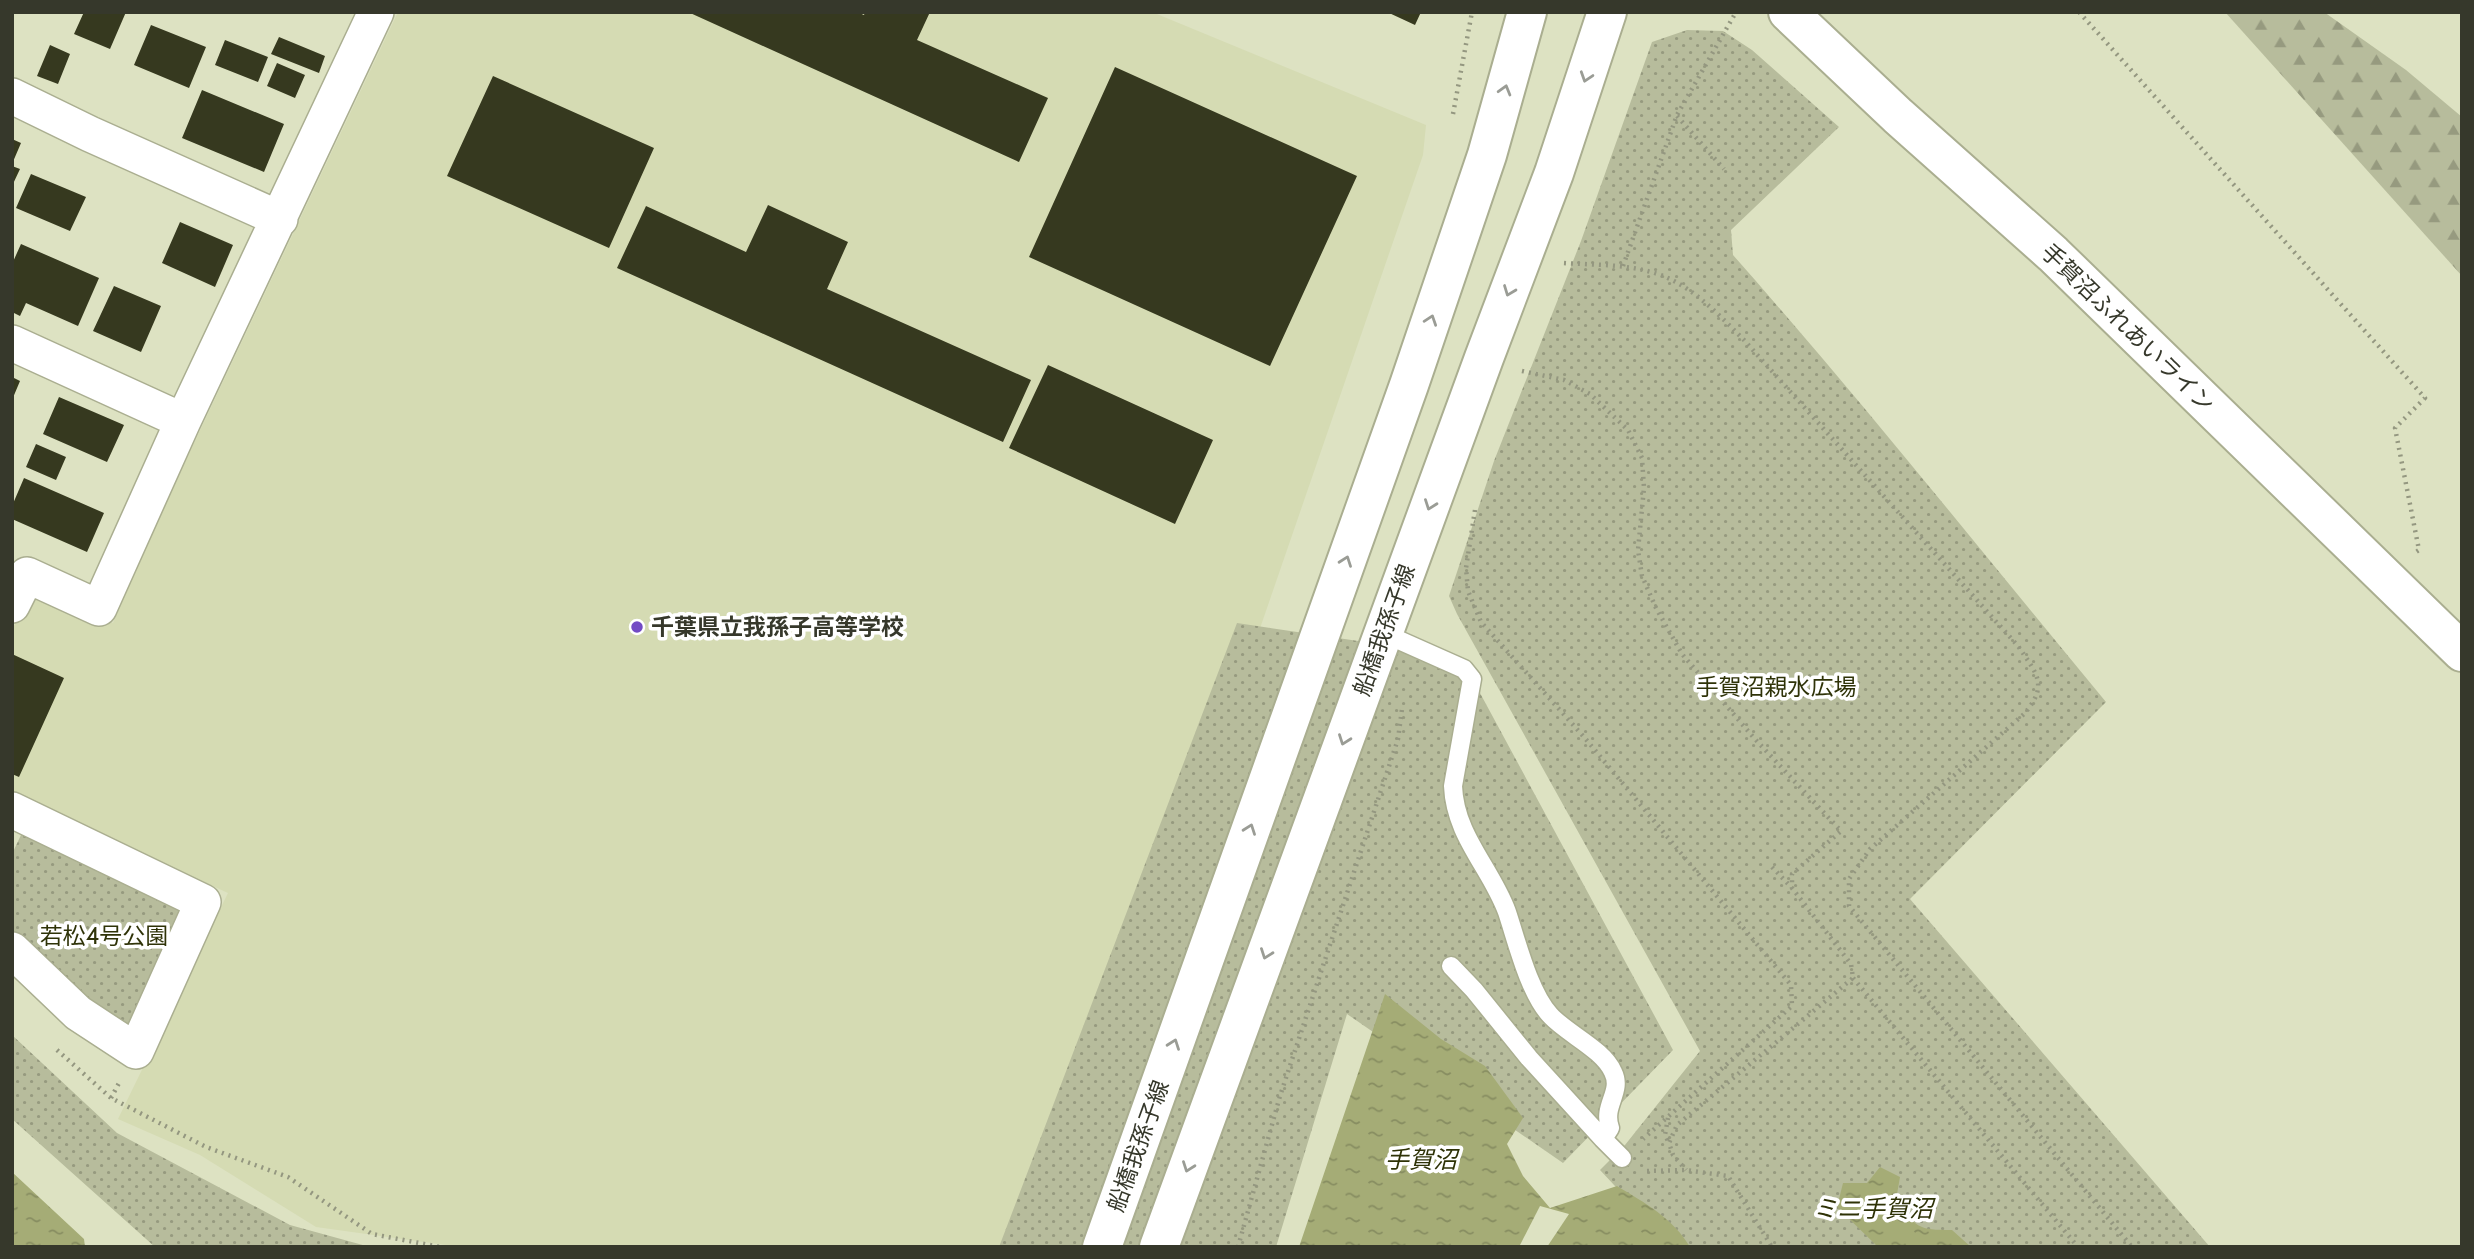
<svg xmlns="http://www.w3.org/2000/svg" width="2474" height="1259" font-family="Cabin,'Noto Sans JP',sans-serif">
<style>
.built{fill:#d5dbb3}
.forest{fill:url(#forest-firs)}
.park{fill:url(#park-dots)}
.water{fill:url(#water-ripples)}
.pier{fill:#dde2c2}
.building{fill:#36391f}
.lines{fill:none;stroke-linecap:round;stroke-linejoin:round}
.service-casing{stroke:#aaae90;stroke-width:21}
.minor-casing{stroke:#aaae90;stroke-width:38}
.tertiary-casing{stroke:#aaae90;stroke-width:42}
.primary-casing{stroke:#aaae90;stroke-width:42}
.path{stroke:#949780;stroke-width:4.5;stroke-dasharray:2 5;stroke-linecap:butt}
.service{stroke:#fff;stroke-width:18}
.minor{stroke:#fff;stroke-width:35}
.tertiary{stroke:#fff;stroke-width:38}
.primary{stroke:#fff;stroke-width:38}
.oneway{stroke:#9a9c95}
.poi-dot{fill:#734bc4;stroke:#fff;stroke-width:2.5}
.labels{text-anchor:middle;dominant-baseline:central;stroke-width:7;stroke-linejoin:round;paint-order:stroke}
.street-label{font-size:23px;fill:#36382b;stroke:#fff}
.poi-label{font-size:23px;font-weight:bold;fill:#36382b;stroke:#fff;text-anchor:start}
.park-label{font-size:23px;fill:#2f3308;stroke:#fff}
.water-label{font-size:24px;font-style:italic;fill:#2e3206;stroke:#fff}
</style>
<defs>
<pattern id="forest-firs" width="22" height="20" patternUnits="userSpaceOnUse" patternTransform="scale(1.75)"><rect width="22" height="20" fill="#b7bc9c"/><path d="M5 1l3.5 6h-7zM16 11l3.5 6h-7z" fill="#969a7f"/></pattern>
<pattern id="park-dots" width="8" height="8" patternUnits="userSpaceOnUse" patternTransform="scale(1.75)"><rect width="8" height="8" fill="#b7bc9c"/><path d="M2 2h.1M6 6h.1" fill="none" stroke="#969a7f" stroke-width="1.8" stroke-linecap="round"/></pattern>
<pattern id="water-ripples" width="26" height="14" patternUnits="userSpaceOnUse" patternTransform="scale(1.75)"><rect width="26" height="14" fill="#a5ac76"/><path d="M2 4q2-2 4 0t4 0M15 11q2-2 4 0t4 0" fill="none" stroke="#878d61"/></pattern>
</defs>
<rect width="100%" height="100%" fill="#dde2c2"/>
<path class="built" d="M 398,12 L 1152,12 L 1426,125 L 1423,155 L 1047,1247 L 460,1247 L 316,1227 L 200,1155 L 118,1119 L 228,893 L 12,794 L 12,630 L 32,591 L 113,623 L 141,555 Z"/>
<path class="forest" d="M 2225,12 L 2324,12 L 2406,70 L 2462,117 L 2462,276 Z"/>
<path class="park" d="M 1687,30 L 1723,31 L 1752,50 L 1839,127 L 1731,230 L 1733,255 C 1861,400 1982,552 2106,702 L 1910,899 L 2210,1247 L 1672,1247 L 1600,1170 L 1625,1145 L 1700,1051 L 1457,614 L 1449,596 L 1494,461 L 1581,241 L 1652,42 Z
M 1237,623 L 1460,656 L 1673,1050 L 1563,1163 L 1347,1014 L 1276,1247 L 999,1247 Z
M 29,818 L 203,902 L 136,1047 L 12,950 L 12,854 Z
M 12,1035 L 117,1133 L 290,1225 L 370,1247 L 155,1247 L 12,1119 Z"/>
<path class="water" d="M 1385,994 L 1441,1039 L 1485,1066 L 1523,1118 L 1507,1144 L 1523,1176 L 1550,1208 L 1617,1186 C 1645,1203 1673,1218 1690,1247 L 1299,1247 Z
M 1880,1167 L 1900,1177 L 1896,1200 C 1916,1228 1918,1230 1952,1230 L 1971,1247 L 1878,1247 L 1837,1207 L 1843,1183 L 1867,1183 Z
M 12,1172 L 84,1239 L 85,1247 L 12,1247 Z"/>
<path class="pier" d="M 1540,1206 L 1569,1214 L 1547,1247 L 1519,1247 Z"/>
<path class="building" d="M 84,12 L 126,12 L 110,49 L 74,34 Z
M 688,12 L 857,12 L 864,15 L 865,12 L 930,12 L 917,40 L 1048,98 L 1019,162 Z
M 1387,12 L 1421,12 L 1415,25 Z
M 151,25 L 206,47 L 189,88 L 134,65 Z
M 279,37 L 325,56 L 319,73 L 271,54 Z
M 225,40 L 268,57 L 258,82 L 215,65 Z
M 50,45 L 70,54 L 58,84 L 37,76 Z
M 277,63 L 305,75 L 295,98 L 267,86 Z
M 1115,67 L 1357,176 L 1270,366 L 1029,257 Z
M 493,76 L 654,148 L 609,248 L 447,176 Z
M 202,90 L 284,124 L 264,172 L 182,138 Z
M 12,139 L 21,143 L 12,164 Z
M 12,166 L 20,169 L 12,186 Z
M 31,174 L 86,197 L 70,231 L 16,208 Z
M 768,205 L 848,242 L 827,289 L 1031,380 L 1003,442 L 617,268 L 646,206 L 746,252 Z
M 180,222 L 233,245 L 215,287 L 162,263 Z
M 21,244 L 99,278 L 78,326 L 26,303 L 20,316 L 12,312 L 12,264 Z
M 114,286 L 161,306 L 141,352 L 93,331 Z
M 1048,365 L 1213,440 L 1175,524 L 1009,448 Z
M 12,377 L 20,381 L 12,400 Z
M 59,397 L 124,425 L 107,462 L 43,434 Z
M 36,444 L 66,457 L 56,480 L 26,467 Z
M 24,478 L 104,513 L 87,552 L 12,519 L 12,506 Z
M 12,654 L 64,678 L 19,777 L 12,774 Z"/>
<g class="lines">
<g class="service-casing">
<path id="service" d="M 1383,633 L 1464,669 L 1472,679 L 1453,786 C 1455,836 1491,868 1507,912 C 1517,942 1529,992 1550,1015 C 1567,1034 1603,1049 1613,1072 C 1623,1092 1602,1105 1610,1128 L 1603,1139 L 1622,1158
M 1451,966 L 1474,990 L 1529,1058 L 1603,1139"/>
</g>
<g class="minor-casing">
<path id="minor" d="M 12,96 L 90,134 L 280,219
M 12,343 L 183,421
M 12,605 L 27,575 L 99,608 L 183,421 L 376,12
M 12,810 L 203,902 L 136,1051 L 78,1013 L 12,950"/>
</g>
<g class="tertiary-casing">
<path id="tertiary" d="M 1788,12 L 1898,116 L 2053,254 L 2462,652"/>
</g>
<g class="primary-casing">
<path id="primary" d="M 1102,1247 L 1409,385 L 1487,155 L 1527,12
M 1159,1247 L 1484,358 L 1554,173 L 1607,12"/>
</g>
<path class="path" d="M 2079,12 L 2425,398 L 2395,428 L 2419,550 L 2416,552
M 1453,114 L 1472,12
M 1677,116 L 1724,169
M 1564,263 C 1593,265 1623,264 1651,272 C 1689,282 1717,313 1744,340 L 2018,646 C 2037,674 2049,685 2024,714 L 1870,849 L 1849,879 L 1849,906 L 2132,1247
M 1623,266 L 1677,115 L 1736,12
M 1522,371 L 1564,380 L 1590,394 L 1628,430 L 1642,458 L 1644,488 L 1638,550 L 1642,576 L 1656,608 L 1682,654 L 1754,738 L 1841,831 L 1792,874 L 1792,888 L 1851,964 L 1853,978 L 1677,1125 L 1669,1143 L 1673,1155 L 1686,1170
M 1475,510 L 1466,568 L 1468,591 L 1481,622 L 1584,737 L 1791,985 L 1792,1006 L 1643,1139
M 1772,867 L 1792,888
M 1853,978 L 2078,1247
M 57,1050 L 111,1098 L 206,1147 L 288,1177 L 372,1234 L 440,1247
M 111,1098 L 119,1083
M 1668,1118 L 1665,1135 L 1669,1143
M 1647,1171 L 1686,1170 L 1728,1176 L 1772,1247
M 1238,1247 L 1280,1096 L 1398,739 L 1402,709"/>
<use href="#service" class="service"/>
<use href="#minor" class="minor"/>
<use href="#tertiary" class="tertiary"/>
<use href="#primary" class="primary"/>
</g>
<defs><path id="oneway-chevron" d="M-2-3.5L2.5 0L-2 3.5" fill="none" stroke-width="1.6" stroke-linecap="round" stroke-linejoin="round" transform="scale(1.75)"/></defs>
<g class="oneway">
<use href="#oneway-chevron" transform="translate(1586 77) rotate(108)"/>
<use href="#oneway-chevron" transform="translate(1505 90) rotate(-74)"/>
<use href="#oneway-chevron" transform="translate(1509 291) rotate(111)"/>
<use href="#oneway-chevron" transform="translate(1431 320) rotate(-71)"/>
<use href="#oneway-chevron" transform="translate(1430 505) rotate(110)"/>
<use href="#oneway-chevron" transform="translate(1346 561) rotate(-70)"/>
<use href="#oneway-chevron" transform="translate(1344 740) rotate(110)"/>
<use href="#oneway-chevron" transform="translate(1250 829) rotate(-70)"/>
<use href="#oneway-chevron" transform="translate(1266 954) rotate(110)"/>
<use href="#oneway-chevron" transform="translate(1174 1044) rotate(-70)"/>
<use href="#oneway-chevron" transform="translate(1188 1167) rotate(110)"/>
</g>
<circle class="poi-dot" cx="637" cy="627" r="7"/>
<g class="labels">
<g class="street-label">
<text transform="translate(2128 328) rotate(44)">手賀沼ふれあいライン</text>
<text transform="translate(1384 630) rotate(-70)">船橋我孫子線</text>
<text transform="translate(1138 1146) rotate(-70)">船橋我孫子線</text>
</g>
<g class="poi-label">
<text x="651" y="627">千葉県立我孫子高等学校</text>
</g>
<g class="park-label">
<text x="1776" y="687">手賀沼親水広場</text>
<text x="104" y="936">若松4号公園</text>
</g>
<g class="water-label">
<text x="1421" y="1159">手賀沼</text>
<text x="1873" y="1208">ミニ手賀沼</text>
</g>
</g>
<rect width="2474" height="1259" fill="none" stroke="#36382b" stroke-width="28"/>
</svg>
